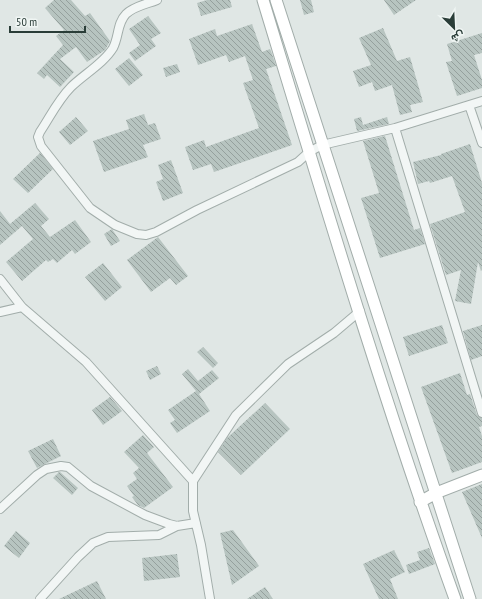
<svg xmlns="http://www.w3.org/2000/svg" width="482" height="599" font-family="'PT Sans Narrow',Vazirmatn,sans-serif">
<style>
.building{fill:url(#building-back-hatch)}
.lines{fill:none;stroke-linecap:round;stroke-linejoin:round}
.street-casing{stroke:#a2adaa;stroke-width:10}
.secondary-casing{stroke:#a2adaa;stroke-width:13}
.street{stroke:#f2f6f5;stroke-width:8}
.secondary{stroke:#fff;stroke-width:11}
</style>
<defs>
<pattern id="building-back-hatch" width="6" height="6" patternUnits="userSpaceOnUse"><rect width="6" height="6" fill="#b7c4c0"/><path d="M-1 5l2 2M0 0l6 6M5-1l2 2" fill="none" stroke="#95a09d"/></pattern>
</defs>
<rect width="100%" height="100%" fill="#e0e7e5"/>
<path class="building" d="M 54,0 L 71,0 L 85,16 L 90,13 L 110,41 L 105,50 L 87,62 L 76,47 L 60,59 L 74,72 L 60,87 L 47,75 L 44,79 L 37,73 L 63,45 L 56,36 L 64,30 L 45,8 Z
M 207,0 L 230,0 L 232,7 L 201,16 L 197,3 Z
M 300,0 L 311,0 L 314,12 L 304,15 Z
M 384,0 L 416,0 L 394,15 Z
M 148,16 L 161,33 L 151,39 L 156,46 L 135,61 L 129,53 L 140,45 L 129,29 Z
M 252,24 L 262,52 L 270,49 L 271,51 L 276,66 L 266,69 L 292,145 L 214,172 L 211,164 L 193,170 L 185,147 L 204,140 L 206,147 L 259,128 L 243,83 L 253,80 L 245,56 L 229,62 L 226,55 L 198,65 L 189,39 L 215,29 L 217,36 Z
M 383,28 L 397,61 L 410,57 L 423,102 L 410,105 L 412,112 L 400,115 L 392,85 L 375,91 L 372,82 L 359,87 L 353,71 L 371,65 L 359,38 Z
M 482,33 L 482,53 L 474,55 L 482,80 L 482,88 L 457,96 L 446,62 L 452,61 L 447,44 Z
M 129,58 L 143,75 L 129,86 L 115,69 Z
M 177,64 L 180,72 L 166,77 L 163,68 Z
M 144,114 L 148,125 L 155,123 L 161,139 L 143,145 L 148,157 L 104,172 L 93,141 L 129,129 L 126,120 Z
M 76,117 L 88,131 L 70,145 L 59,132 Z
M 361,117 L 363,125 L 387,117 L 389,124 L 357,131 L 354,119 Z
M 385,136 L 414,230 L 420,228 L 425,244 L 380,258 L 361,198 L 379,193 L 363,141 Z
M 470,144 L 482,183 L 482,270 L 481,271 L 478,262 L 471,304 L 455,301 L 461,270 L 446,275 L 430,224 L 465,212 L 452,176 L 430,183 L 429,181 L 418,184 L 413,162 L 441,155 L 441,154 Z
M 40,153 L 53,169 L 28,193 L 13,179 Z
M 171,160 L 183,193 L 163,201 L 156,182 L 163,179 L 158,165 Z
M 35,203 L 49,219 L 41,226 L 50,237 L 75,220 L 91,242 L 75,254 L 72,250 L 57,263 L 53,259 L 48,262 L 46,260 L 22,281 L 6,262 L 33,239 L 22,226 L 0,245 L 0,211 L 10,224 Z
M 112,229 L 120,241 L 111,246 L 104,234 Z
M 158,237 L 188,276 L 176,285 L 170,278 L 151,292 L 127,260 Z
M 103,263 L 122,287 L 105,301 L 85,277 Z
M 442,325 L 448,343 L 409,356 L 403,337 Z
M 482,325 L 482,356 L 471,360 L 463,331 Z
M 203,347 L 218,363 L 213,368 L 197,352 Z
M 157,366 L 161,374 L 150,380 L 146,371 Z
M 188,369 L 198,381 L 212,370 L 219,378 L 199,394 L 210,411 L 177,433 L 170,423 L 175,420 L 168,410 L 196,391 L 182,374 Z
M 460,373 L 467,395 L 470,394 L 477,415 L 482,418 L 482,426 L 479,427 L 482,436 L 482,462 L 452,473 L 421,387 Z
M 110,397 L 122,411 L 103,425 L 92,410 Z
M 265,403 L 290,429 L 241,475 L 218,452 L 227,438 Z
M 143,435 L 154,447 L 147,453 L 173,487 L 144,508 L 138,505 L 132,497 L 134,496 L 127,486 L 137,479 L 133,473 L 139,468 L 124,452 Z
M 53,439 L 61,456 L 37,468 L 28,451 Z
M 59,472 L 60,472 L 78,488 L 72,495 L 53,478 Z
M 482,484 L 482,538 L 462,492 Z
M 233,530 L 259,566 L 232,585 L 220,533 Z
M 16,531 L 30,543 L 19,558 L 4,546 Z
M 429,548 L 435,564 L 409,574 L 406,565 L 420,560 L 417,552 Z
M 394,550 L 405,572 L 390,579 L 398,599 L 379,599 L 363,564 Z
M 177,554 L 180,577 L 144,581 L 142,558 Z
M 97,581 L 106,599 L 59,599 Z
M 265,587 L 273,599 L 247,599 Z"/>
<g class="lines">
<g class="street-casing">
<path id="street" d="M 157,0 C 147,4 134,6 126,14 C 117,23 119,37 113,48 C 104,63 83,75 71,87 C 58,100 50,117 40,132 L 38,137 L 41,146 L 90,208 L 115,225 L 137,234 L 146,235 L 156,232 L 197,210 L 298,162 L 309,152 L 322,145 L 395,128 L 482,101
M 469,105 L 482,143
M 395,128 L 482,413
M 0,279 L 22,307 L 86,362 L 193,481 L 193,511 L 201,545 L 210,599
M 0,312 L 22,307
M 193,481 L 236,415 L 288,364 L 334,333 L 360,311
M 0,509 L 37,475 L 46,469 L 61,466 L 68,467 L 91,486 L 145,515 L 169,524 L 177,526 L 196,523
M 40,599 L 78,557 L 93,543 L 108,537 L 159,535 L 177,526"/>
</g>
<g class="secondary-casing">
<path id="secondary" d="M 263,0 C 324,201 384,402 455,599
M 276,0 L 470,599
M 420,502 L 436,493 L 482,475"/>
</g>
<use href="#street" class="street"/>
<use href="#secondary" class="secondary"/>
</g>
<g transform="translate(454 28) rotate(156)" stroke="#eff5f3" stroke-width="3" paint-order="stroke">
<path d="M0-3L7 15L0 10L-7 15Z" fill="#2a3d38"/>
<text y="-6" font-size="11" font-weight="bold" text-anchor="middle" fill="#2a3d38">ش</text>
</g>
<path d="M10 26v6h75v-6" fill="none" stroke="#2a3d38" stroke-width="2"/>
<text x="16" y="26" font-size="12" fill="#2a3d38" stroke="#eff5f3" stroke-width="3" paint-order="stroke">50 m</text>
</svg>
